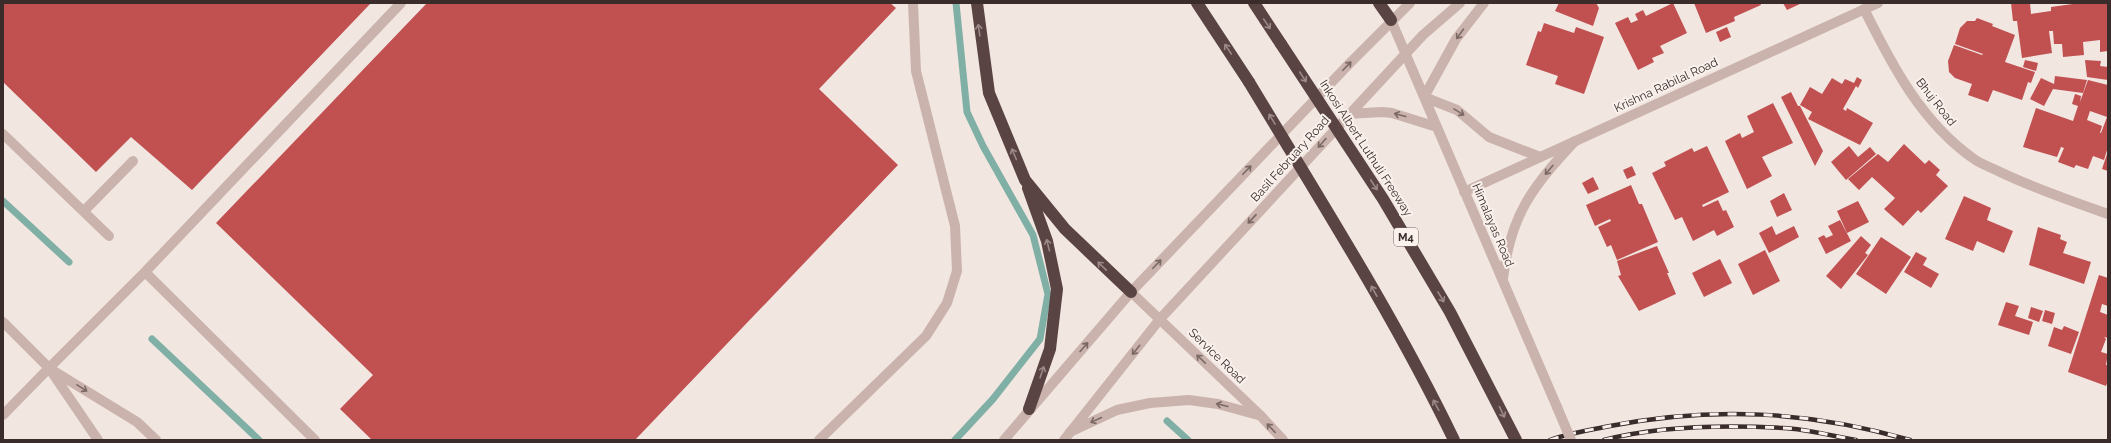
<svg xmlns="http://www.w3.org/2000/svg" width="2111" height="443" font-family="Raleway,sans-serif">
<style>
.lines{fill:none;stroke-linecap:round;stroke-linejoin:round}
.stream{stroke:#80afa5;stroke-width:7}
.building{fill:#c15051;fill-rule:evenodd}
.service{stroke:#cbb3ad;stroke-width:10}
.minor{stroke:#cbb3ad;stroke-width:10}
.tertiary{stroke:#cbb3ad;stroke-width:10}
.motorway{stroke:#5a4443;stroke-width:12}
.rail-casing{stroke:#392c2b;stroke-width:4.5}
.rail{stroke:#faf1ed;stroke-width:3;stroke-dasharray:9;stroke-linecap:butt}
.tertiary-bridge{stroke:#cbb3ad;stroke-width:10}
.motorway-bridge{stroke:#5a4443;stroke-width:12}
.oneway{stroke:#9a8987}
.oneway2{stroke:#7b6966}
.labels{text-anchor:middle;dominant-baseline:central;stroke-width:4;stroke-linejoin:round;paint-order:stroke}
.shield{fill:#faf1ed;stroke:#736765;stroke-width:1}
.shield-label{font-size:11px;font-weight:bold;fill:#392c2b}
.street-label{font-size:12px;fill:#392c2b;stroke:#faf1ed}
</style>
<rect width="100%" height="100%" fill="#f2e6e1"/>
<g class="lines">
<path class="stream" d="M 3,201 L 69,262
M 152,339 L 259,440
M 1167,421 L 1188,440
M 955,440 L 993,399 L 1040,339 L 1048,294 L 1033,235 L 983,146 L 967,112 L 956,3"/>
</g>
<path class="building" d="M 3,3 L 371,3 L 192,190 L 131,137 L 96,172 L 3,82 Z
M 427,3 L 890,3 L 896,8 L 819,89 L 898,165 L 635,440 L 372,440 L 340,409 L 373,375 L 216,223 Z
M 1559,3 L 1596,3 L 1599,8 L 1593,26 L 1555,11 Z
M 1673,3 L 1687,33 L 1660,46 L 1664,53 L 1652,58 L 1654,62 L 1638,70 L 1615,23 L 1628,17 L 1631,23 L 1638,20 L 1635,14 L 1643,10 L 1646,16 Z
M 1694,3 L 1760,3 L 1761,5 L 1734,17 L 1735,21 L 1706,33 Z
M 1783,3 L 1802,3 L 1787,10 Z
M 2011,3 L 2030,3 L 2031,14 L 2051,11 L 2051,7 L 2080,3 L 2108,3 L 2108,51 L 2100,52 L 2100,40 L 2083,42 L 2084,55 L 2063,57 L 2062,44 L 2054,44 L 2053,31 L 2049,31 L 2052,53 L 2022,58 L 2017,21 L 2013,21 Z
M 1977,18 L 1993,24 L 1992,26 L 2015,35 L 2005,62 L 2035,72 L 2031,83 L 2028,82 L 2022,100 L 1993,90 L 1988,102 L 1968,95 L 1972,84 L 1955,78 L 1949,72 L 1948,61 L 1954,45 L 1982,55 L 1983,54 L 1955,44 L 1960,28 L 1967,21 L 1975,21 Z
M 1544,23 L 1574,33 L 1576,27 L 1604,37 L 1584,94 L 1555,84 L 1558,76 L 1526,65 L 1538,31 L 1541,32 Z
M 1727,27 L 1731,37 L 1720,42 L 1716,32 Z
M 2025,60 L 2038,63 L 2036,71 L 2023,67 Z
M 2085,60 L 2101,61 L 2100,66 L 2108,67 L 2108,80 L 2087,77 Z
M 2055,76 L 2087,80 L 2083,93 L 2053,89 L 2044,106 L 2030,99 L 2041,78 L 2054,84 Z
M 1857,77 L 1862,80 L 1858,88 L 1856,86 L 1843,109 L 1846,111 L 1847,108 L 1873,123 L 1860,145 L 1808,119 L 1812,112 L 1800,105 L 1810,87 L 1822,94 L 1832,78 L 1842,84 L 1845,79 L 1854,83 Z
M 2088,80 L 2108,85 L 2108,147 L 2104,160 L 2093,156 L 2088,169 L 2076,165 L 2074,168 L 2058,162 L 2064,148 L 2061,147 L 2057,157 L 2023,147 L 2036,108 L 2073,121 L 2078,106 L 2072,104 L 2075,94 L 2081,96 L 2080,102 ZM 2090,111 L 2107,117 L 2101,133 L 2100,133 L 2102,126 L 2087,120 Z
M 1791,92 L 1798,106 L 1800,106 L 1823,151 L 1815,166 L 1781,97 Z
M 1773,103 L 1793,143 L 1762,157 L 1772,176 L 1747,189 L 1725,141 L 1740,133 L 1742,138 L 1754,132 L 1747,116 Z
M 1904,144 L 1925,164 L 1929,160 L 1940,170 L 1936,175 L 1948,186 L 1921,213 L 1918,210 L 1903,226 L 1884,209 L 1895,198 L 1872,177 L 1859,190 L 1848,179 L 1878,154 L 1888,162 Z
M 1707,146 L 1729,192 L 1702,205 L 1703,207 L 1718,200 L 1723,211 L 1726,210 L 1734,227 L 1717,236 L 1714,230 L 1693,241 L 1682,217 L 1675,220 L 1652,173 L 1666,166 L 1664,162 L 1692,148 L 1694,152 Z
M 1849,146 L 1858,157 L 1870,147 L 1876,154 L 1846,180 L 1831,162 Z
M 2108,151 L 2108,171 L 2102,169 Z
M 1632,166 L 1636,175 L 1627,179 L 1623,170 Z
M 1593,177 L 1599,189 L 1588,194 L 1582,183 Z
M 1631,185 L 1639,204 L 1642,204 L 1658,242 L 1617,260 L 1611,245 L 1607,247 L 1598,227 L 1611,221 L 1610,219 L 1595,226 L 1586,205 Z
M 1784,193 L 1792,210 L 1777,217 L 1770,201 Z
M 1964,196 L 1991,208 L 1987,220 L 2013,231 L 2004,253 L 1977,241 L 1973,251 L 1945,239 Z
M 1858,201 L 1869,222 L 1847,233 L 1837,211 Z
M 1840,220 L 1851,241 L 1826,254 L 1818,238 L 1824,235 L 1826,238 L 1833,235 L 1828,226 Z
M 1772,226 L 1776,235 L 1794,226 L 1799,237 L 1769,253 L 1759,233 Z
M 2038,227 L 2061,235 L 2060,239 L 2067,242 L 2063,253 L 2091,262 L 2084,284 L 2029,265 Z
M 1861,236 L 1871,245 L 1865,253 L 1868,255 L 1841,289 L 1826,276 Z
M 1881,237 L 1911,257 L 1886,294 L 1856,274 Z
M 1657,246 L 1669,273 L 1667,273 L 1676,294 L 1639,311 L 1618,276 L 1621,275 L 1617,261 Z
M 1765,250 L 1780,281 L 1753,295 L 1738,264 Z
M 1916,252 L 1927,258 L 1923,265 L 1939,274 L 1931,288 L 1904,272 Z
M 1720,259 L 1732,283 L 1704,297 L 1692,273 Z
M 2099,275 L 2108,278 L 2108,306 L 2102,304 L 2100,312 L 2108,315 L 2108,338 L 2104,337 L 2106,339 L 2101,352 L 2108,354 L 2106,365 L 2108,365 L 2108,380 L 2106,386 L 2068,372 Z
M 2006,302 L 2019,306 L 2015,316 L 2033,322 L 2029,335 L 1998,325 Z
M 2031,307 L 2043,311 L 2039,322 L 2028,318 Z
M 2045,310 L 2055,313 L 2052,324 L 2042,321 Z
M 2064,326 L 2079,332 L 2071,354 L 2048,346 L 2054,327 L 2062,330 Z"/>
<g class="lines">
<path class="service" d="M 3,134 L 109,236
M 84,211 L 133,161
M 3,415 L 49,368"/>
<path class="minor" d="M 1864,9 C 1892,65 1921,122 1974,159 C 1981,164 1990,167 1998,171 C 2033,188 2071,201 2108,214
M 1464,192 L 1878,3
M 145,272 L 315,440
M 3,322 L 49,368 L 98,440
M 49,368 L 145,272 L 401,3
M 52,370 L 137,422 L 156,440
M 819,440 L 926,336 L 947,303 L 957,271 L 955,226 L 916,71 L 913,3
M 1004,440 L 1131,292
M 1064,440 L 1160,319"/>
<path class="tertiary" d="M 1484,3 L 1456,39 L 1424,97 L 1457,110 L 1489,137 L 1540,157
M 1391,20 L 1557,407
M 1348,114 L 1382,112 L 1392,113 L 1437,127
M 1503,279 C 1510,215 1533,186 1575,141
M 1160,319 L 1423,35 L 1460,3
M 1070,432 L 1117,410 L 1150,403 L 1189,400 L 1218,404 L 1258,415
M 1283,440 L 1260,415 L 1131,292 L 1349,64 L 1410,3"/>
<path class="motorway" d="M 977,3 L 989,93 L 1025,180 L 1065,229 L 1131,292
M 1197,3 L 1249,82
M 1254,3 L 1281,44
M 1379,3 L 1391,20
M 1028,188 L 1047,241 L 1057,289 L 1050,349 L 1029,409"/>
<g class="rail-casing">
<path id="rail" d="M 1550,440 C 1569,433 1590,430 1610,426 C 1713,406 1809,411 1910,440
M 1604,440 C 1659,426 1726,425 1783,428 C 1807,429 1832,436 1856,440"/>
</g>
<use href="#rail" class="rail"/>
<path class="tertiary-bridge" d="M 1557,407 L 1571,440"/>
<path class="motorway-bridge" d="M 1281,44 L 1383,199 L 1450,312 L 1516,440
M 1249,82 C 1320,200 1394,316 1454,440"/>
</g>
<defs><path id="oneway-shaft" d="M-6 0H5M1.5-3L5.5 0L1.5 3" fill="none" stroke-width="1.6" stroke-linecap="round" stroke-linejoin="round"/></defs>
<g class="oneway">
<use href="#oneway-shaft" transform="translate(1267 24) rotate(56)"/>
<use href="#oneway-shaft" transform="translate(979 30) rotate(-98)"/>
<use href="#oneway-shaft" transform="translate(1228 49) rotate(-124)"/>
<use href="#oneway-shaft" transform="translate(1303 77) rotate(57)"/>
<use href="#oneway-shaft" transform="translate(1272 119) rotate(-121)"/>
<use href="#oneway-shaft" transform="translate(1014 154) rotate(-113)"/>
<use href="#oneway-shaft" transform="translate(1374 185) rotate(57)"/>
<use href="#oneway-shaft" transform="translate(1048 245) rotate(-104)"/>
<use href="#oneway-shaft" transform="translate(1102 266) rotate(-136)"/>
<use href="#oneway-shaft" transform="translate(1374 291) rotate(-119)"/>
<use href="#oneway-shaft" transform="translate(1441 297) rotate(59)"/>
<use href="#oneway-shaft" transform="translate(1042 372) rotate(-71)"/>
<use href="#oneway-shaft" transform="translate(1436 405) rotate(-118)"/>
<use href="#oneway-shaft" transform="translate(1502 412) rotate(64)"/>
</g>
<g class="oneway2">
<use href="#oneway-shaft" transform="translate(1460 34) rotate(126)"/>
<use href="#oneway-shaft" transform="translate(1347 66) rotate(-46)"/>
<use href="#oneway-shaft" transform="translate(1459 112) rotate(31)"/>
<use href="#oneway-shaft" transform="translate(1400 115) rotate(-165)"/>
<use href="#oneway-shaft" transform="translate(1322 143) rotate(132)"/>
<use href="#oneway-shaft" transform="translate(1247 170) rotate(-46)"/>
<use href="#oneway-shaft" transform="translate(1549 170) rotate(130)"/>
<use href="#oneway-shaft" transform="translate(1252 219) rotate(133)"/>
<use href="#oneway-shaft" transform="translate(1157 264) rotate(-46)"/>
<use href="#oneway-shaft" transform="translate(1084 347) rotate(-49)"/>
<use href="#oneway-shaft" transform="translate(1136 350) rotate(129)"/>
<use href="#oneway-shaft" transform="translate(1201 359) rotate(-136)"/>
<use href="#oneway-shaft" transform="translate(82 388) rotate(32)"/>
<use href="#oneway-shaft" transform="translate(1222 405) rotate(-166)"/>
<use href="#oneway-shaft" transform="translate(1096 420) rotate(155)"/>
<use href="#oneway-shaft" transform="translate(1271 428) rotate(-133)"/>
</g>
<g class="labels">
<rect class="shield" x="1394" y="228" width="24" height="18" rx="3"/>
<g class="shield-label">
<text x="1406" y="237">M4</text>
</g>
<g class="street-label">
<text transform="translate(1666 85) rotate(-25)">Krishna Rabilal Road</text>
<text transform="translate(1936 102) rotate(52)">Bhuj Road</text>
<text transform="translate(1366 148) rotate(57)">Inkosi Albert Luthuli Freeway</text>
<text transform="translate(1290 159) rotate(-48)">Basil February Road</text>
<text transform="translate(1493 225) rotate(67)">Himalayas Road</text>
<text transform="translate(1217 356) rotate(44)">Service Road</text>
</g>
</g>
<rect width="2111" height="443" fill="none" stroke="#392c2b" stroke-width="8"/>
</svg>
